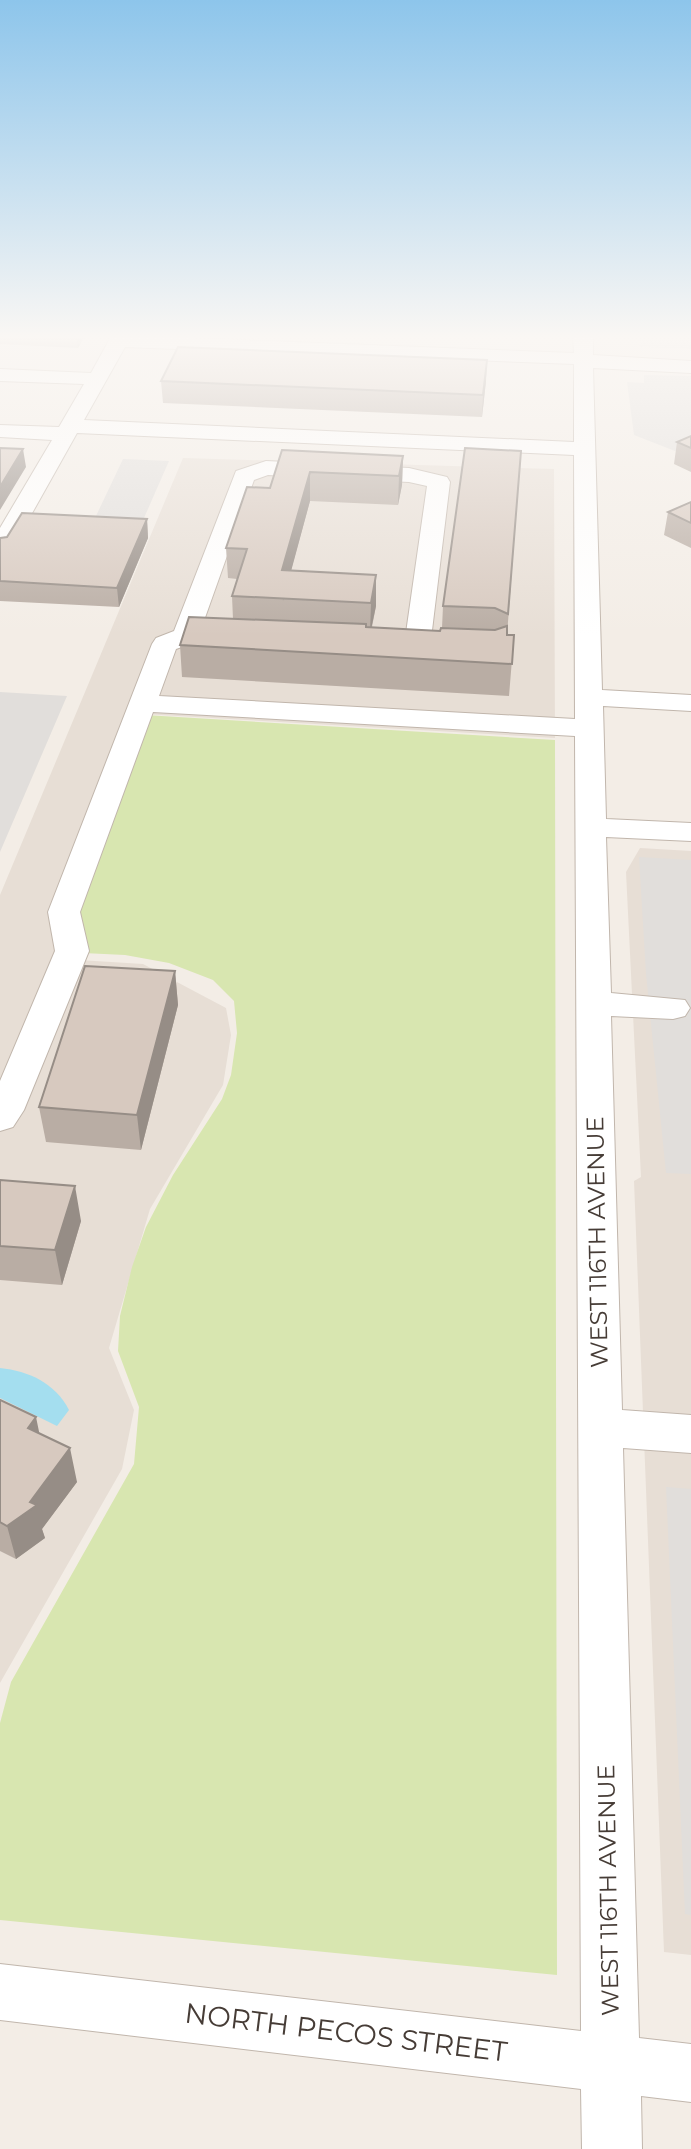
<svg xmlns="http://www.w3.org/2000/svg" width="691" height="2149" font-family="Montserrat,sans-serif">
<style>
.residential{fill:#e7ded5}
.green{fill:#d8e6b0}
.parking{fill:#e1dedb}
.water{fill:#a4deef}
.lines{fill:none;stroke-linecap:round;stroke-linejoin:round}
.minor-casing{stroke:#c1b6ac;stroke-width:2}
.minor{fill:#fff;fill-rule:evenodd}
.wall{fill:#b9ada4}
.shaded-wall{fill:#968d86}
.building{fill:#d7c9bf;stroke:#968d86;stroke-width:2}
.labels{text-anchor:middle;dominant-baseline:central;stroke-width:7;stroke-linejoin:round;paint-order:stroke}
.street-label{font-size:24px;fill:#463c36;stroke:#fff}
.near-street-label{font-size:28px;fill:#463c36;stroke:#fff}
</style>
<rect width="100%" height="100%" fill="#f3ede6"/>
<path class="residential" d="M 183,458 L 554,469 L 555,738 L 144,714 L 79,960 L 143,964 L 226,1008 L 231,1035 L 223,1085 L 150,1209 L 109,1348 L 134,1410 L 122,1469 L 0,1683 L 0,895 Z
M 640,848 L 691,851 L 691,1955 L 664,1952 L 634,1181 L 641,1177 L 626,872 Z"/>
<path class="green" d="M 145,715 L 555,740 L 557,1975 L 0,1920 L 0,1723 L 11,1682 L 134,1464 L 139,1407 L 118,1351 L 120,1316 L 132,1267 L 146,1227 L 173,1175 L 222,1099 L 231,1075 L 237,1033 L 234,1001 L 213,980 L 169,963 L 125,955 L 83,953 L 76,910 Z"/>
<path class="parking" d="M 625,335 L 691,335 L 691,349 L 640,347 L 639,339 L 625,338 Z
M 644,375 L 691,376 L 691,444 L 675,451 L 634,435 L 627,382 L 644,383 Z
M 123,459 L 169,461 L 144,518 L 96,516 Z
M 0,692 L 67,696 L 0,852 Z
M 639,857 L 691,860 L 691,1174 L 666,1173 L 646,974 Z
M 666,1487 L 691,1489 L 691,1915 L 685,1914 Z"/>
<path class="water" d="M 0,1368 C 29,1371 55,1383 69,1410 L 57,1426 L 0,1398 Z"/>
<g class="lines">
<g class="minor-casing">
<path id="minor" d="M 112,335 L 574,353 L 573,335 L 593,335 L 593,355 L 691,361 L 691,373 L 593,368 L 602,690 L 691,695 L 691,711 L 603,706 L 606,819 L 691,823 L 691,841 L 606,837 L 611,993 L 685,1000 L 690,1008 L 685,1016 L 673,1019 L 611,1016 L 622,1410 L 691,1415 L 691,1453 L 623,1448 L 639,2038 L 691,2044 L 691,2102 L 641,2096 L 642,2149 L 582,2149 L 581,2089 L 0,2020 L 0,1964 L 581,2031 L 575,736 L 153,712 L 80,912 L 89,951 L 24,1110 L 13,1127 L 0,1131 L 0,1081 L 55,951 L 48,912 L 152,644 L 156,638 L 174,631 L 236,471 L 266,461 L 409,468 L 447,477 L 450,482 L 430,647 L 426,653 L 408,653 L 404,647 L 427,486 L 409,482 L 268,475 L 254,480 L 201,629 L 239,632 L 243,638 L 239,644 C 218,649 197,640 176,649 L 159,696 L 575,719 L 574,455 L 77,433 L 12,549 L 8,554 L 0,556 L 0,528 L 52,440 L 0,437 L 0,425 L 59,427 L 84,384 L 0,381 L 0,369 L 91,373 ZM 125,347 L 574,364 L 574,442 L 84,420 Z"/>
</g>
<use href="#minor" class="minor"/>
</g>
<path class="wall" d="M 0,335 L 85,335 L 78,348 L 0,344 Z
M 161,381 L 486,381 L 482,417 L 163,403 Z
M 691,436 L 691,472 L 674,464 L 677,442 Z
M 282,450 L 403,456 L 402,485 L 398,505 L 310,501 L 291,570 L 376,575 L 376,606 L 372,627 L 440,631 L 442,628 L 443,606 L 521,451 L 507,635 L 514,635 L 509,696 L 182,677 L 180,645 L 233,619 L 232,596 L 237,579 L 228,578 L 226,548 L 270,488 Z
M 691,502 L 691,548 L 664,535 L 668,512 Z
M 147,519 L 148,538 L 119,607 L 0,601 L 0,538 Z
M 175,971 L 178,1005 L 141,1150 L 46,1142 L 39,1107 Z
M 0,1180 L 81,1221 L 62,1285 L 0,1280 Z
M 0,1400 L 39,1433 L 77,1482 L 42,1529 L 45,1538 L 16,1559 L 0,1551 Z"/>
<path class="shaded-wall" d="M 76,335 L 85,335 L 78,348 Z
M 487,360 L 486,381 L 482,417 L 483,395 Z
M 23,449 L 26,467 L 0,510 L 0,487 Z
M 403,456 L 402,485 L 398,505 L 399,476 Z
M 310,472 L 310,501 L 283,601 L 282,570 Z
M 147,519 L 148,538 L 119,607 L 117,588 Z
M 376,575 L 376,606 L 370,634 L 371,603 Z
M 175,971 L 178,1005 L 141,1150 L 137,1115 Z
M 75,1186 L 81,1221 L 62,1285 L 55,1250 Z
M 36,1417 L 43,1451 L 28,1428 Z
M 70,1448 L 77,1482 L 42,1529 L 45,1538 L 16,1559 L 7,1526 L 30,1502 Z"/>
<path class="building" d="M 178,347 L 487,360 L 483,395 L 161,381 Z
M 691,436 L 691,448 L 677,442 Z
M 0,448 L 23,449 L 0,487 Z
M 465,448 L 521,451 L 508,614 L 495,608 L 443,606 Z
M 282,450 L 403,456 L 399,476 L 310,472 L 282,570 L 376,575 L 371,603 L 232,596 L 247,549 L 226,548 L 247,487 L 270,488 Z
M 691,502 L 691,523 L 668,512 Z
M 22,513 L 147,519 L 117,588 L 0,581 L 0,538 L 7,537 Z
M 189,617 L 366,624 L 366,627 L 440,631 L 441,628 L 495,630 L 507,626 L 507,635 L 514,635 L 512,664 L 180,645 Z
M 85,966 L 175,971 L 137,1115 L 39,1107 Z
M 0,1180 L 75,1186 L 55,1250 L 0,1246 Z
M 0,1400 L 36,1417 L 28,1428 L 70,1448 L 30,1502 L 37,1505 L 7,1526 L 0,1522 Z"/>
<linearGradient id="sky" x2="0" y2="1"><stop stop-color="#8dc5eb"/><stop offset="0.53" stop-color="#faf7f4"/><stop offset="1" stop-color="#faf7f4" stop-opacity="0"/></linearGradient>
<rect width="691" height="636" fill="url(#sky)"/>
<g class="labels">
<g class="street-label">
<text transform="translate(597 1242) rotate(-91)">WEST 116TH AVENUE</text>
<text transform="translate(608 1890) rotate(-91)">WEST 116TH AVENUE</text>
</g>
<g class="near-street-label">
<text transform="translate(346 2032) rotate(7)">NORTH PECOS STREET</text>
</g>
</g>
</svg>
